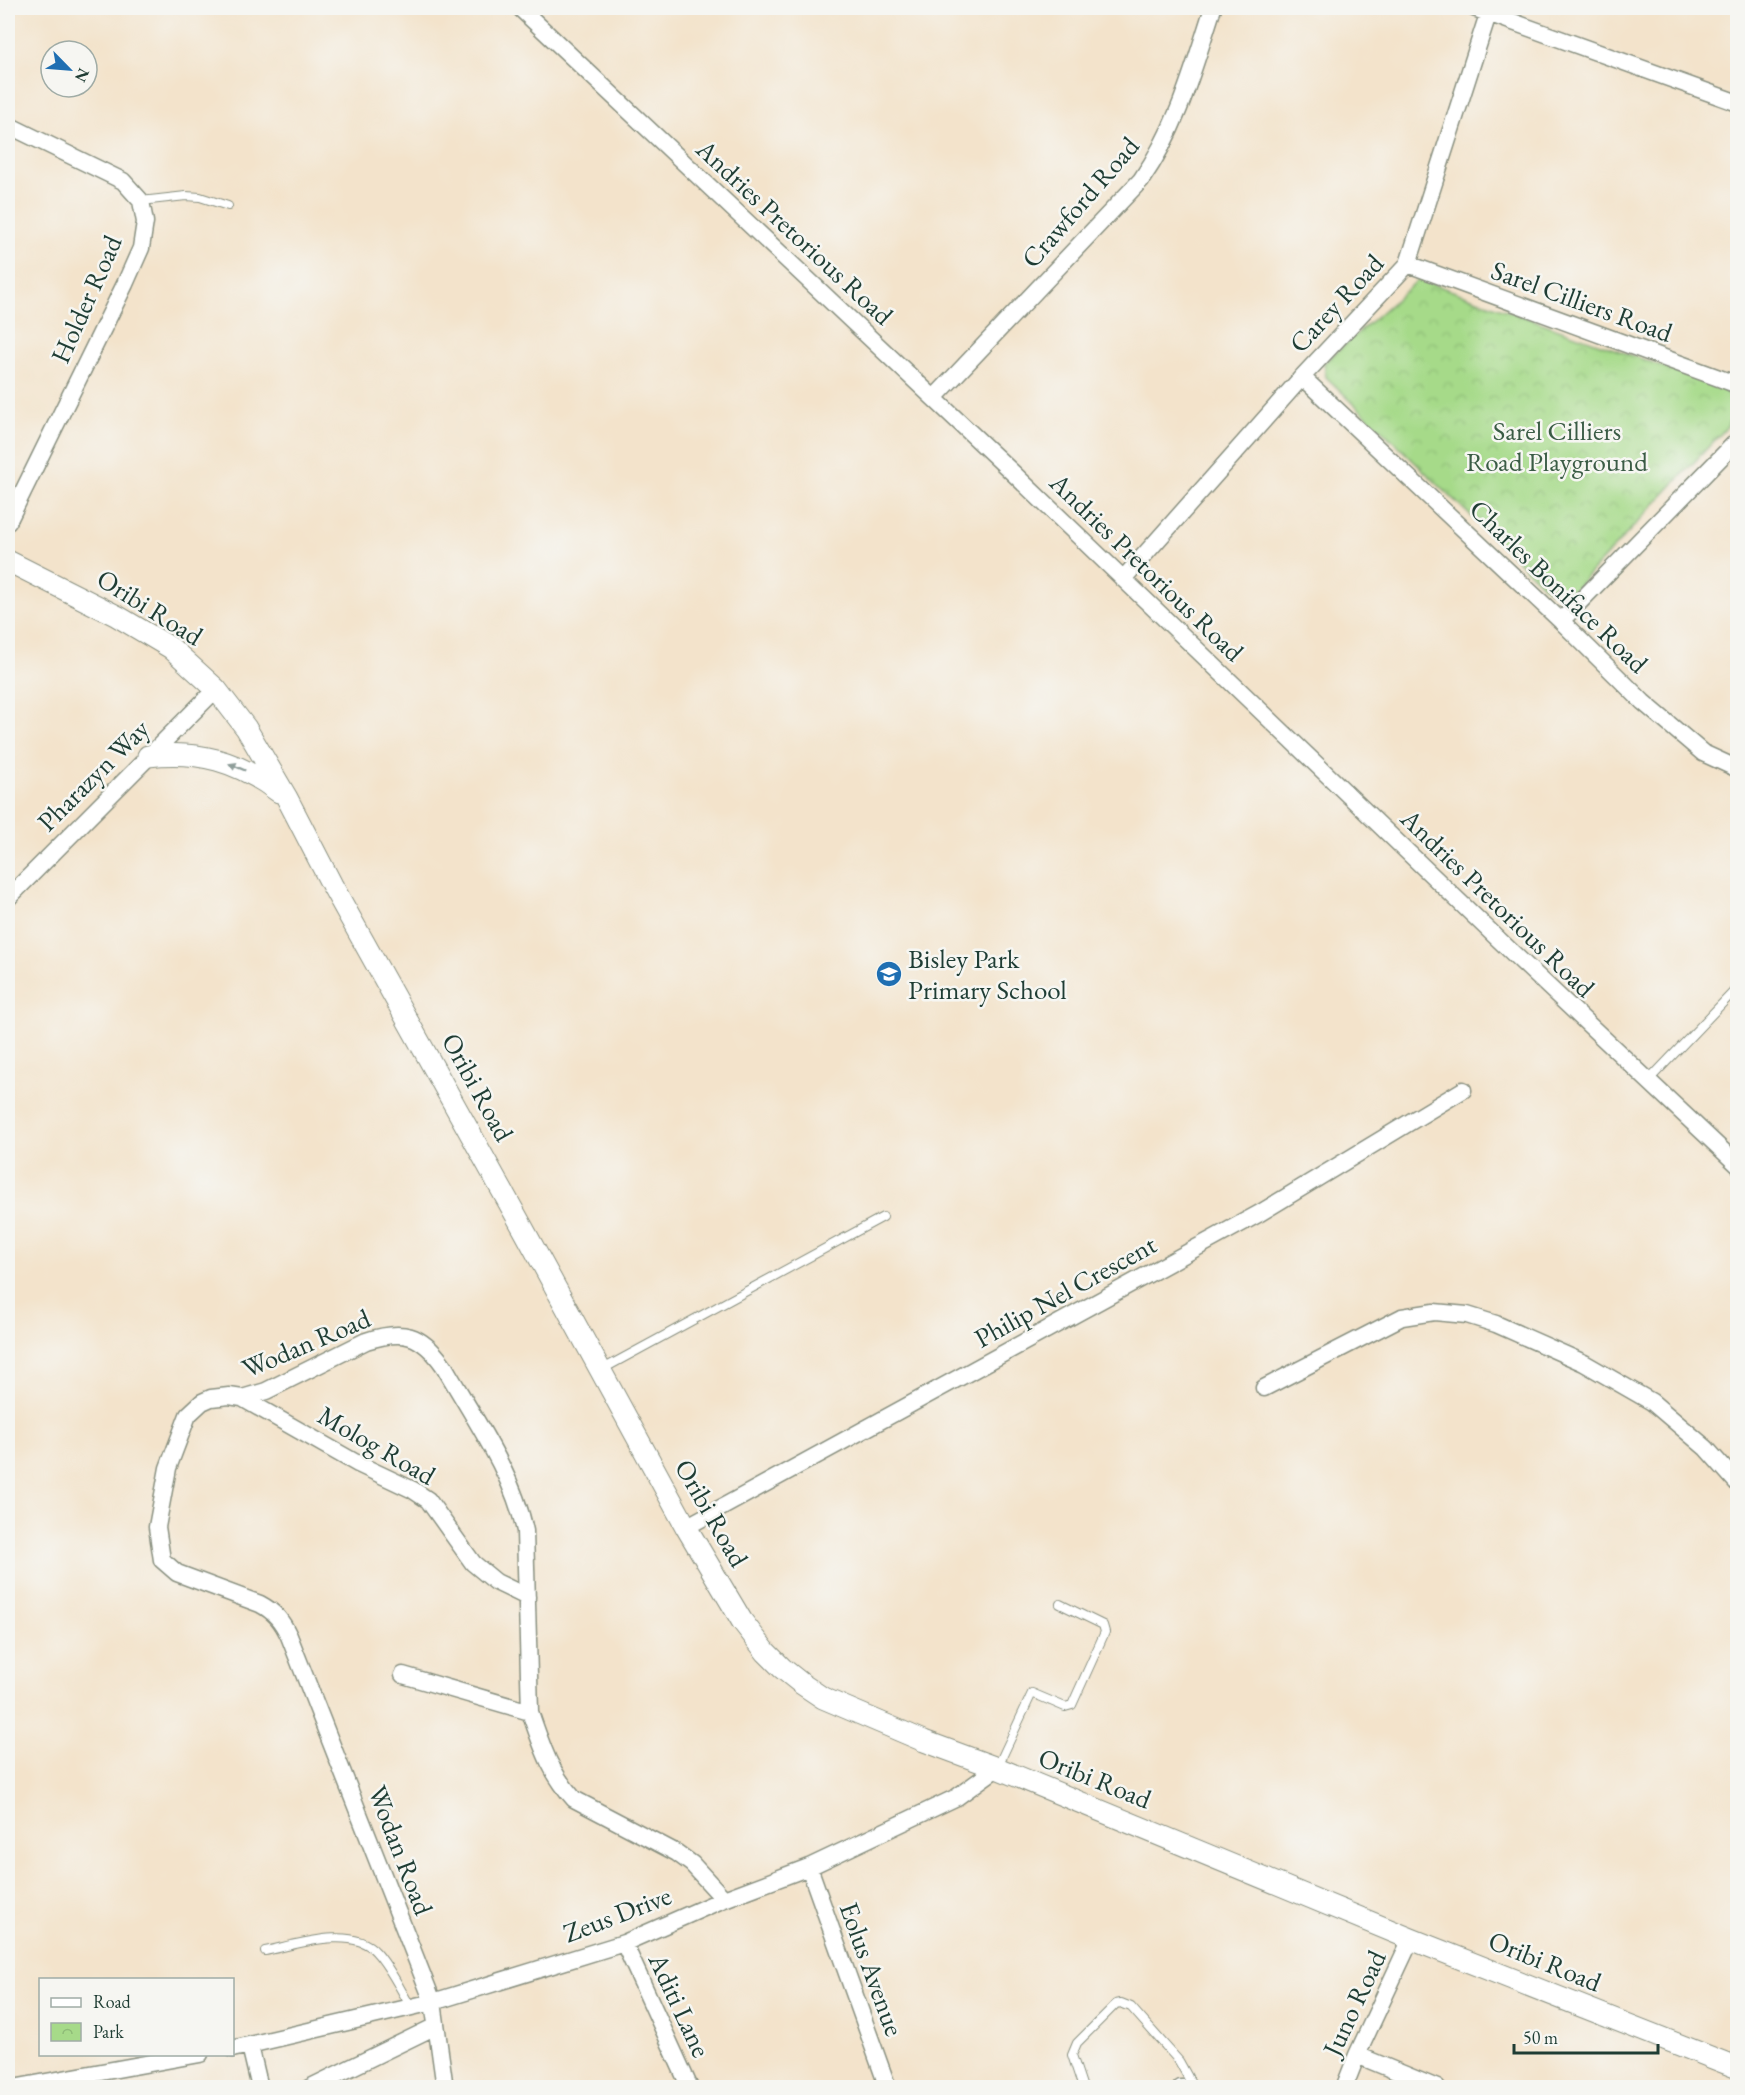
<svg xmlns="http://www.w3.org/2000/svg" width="1745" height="2095" font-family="'EB Garamond',serif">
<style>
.park{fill:url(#park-crowns);stroke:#628c5e;stroke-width:1.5}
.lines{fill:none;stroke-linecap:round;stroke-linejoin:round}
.service-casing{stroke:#899080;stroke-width:10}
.minor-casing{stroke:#899080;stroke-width:19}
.tertiary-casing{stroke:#899080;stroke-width:23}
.service{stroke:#fff;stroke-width:8}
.minor{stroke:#fff;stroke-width:16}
.tertiary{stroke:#fff;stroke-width:21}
.oneway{fill:#8f9e9a}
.labels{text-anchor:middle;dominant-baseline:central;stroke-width:5;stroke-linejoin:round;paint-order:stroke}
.street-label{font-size:27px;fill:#1f3d34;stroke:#f6f6f2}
.park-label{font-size:27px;fill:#3a5c45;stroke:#f6f6f2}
.poi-label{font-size:27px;fill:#1f3d34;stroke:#f6f6f2;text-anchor:start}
</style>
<defs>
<pattern id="park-crowns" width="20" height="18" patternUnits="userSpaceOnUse" patternTransform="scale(1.5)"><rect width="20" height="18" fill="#a6da89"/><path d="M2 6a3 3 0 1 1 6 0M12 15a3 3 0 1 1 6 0" fill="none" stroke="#8ebc77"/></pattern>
</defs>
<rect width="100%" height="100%" fill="#f6f6f2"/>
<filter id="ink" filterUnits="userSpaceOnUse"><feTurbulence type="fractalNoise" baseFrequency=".0167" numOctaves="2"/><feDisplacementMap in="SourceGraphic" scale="12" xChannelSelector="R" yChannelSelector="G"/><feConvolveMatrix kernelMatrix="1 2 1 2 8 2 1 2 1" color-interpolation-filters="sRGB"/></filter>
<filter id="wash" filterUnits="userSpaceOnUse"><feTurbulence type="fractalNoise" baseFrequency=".008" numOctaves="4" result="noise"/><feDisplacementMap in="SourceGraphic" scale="24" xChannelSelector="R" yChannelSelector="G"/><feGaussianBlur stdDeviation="1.35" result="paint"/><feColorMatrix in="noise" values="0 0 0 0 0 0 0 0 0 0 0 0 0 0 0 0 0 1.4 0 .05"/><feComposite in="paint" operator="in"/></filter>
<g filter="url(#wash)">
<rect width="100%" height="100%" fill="#f3e3cb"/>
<path class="park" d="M 1419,279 L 1720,387 L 1733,398 L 1733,414 L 1727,427 L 1575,589 L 1562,593 L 1550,592 L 1326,377 L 1324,363 Z"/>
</g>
<g filter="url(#ink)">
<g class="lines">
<g class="service-casing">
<path id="service" d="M 141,201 L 186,196 L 200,197 L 228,206
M 1648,1081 L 1738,987
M 601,1370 L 883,1217
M 997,1768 L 1032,1693 L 1065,1707 L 1072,1705 L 1105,1632 L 1103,1625 L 1060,1604
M 265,1951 C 295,1945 353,1925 376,1952 C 390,1967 400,1989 411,2007
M 1083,2088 L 1072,2055 L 1077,2043 L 1116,2004 L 1121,2003 L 1131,2007 L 1179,2061 L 1194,2088"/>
</g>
<g class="minor-casing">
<path id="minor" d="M 520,8 L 1012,472 L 1518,958 L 1738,1165
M 1474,8 L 1738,103
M 8,125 L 123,181 L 141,201 L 145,222 L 141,248 L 125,284 L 8,522
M 1408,264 L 1738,385
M 1302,377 L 1561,621 L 1643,702 L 1703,753 L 1738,769
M 934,398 L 1141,180 C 1178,127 1193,69 1213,8
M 1123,579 L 1302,377 L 1408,264 L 1490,8
M 1561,621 L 1738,440
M 8,898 L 216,689
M 1264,1388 L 1402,1317 L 1434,1312 L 1467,1315 L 1496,1324 L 1584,1363 L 1652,1402 L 1706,1448 L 1738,1484
M 242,1398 L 358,1464 L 413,1490 L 428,1500 L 473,1563 L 496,1582 L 527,1597
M 686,1527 L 1260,1213 L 1463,1090
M 403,1675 L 530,1712 C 542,1746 549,1771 574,1799 L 677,1853 L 692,1864 L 724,1899
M 809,1867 L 888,2088
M 624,1943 L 690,2088
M 250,2046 L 260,2088
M 232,2049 L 433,2002 L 624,1943 L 724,1899 L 809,1867 L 957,1797 L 997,1768
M 1357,2055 L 1437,2088
M 13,2088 L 200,2054
M 309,2088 L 436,2026
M 445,2088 L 433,2002 L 289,1636 C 282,1621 275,1612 260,1604 L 177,1573 L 162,1560 L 157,1527 L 168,1468 L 188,1415 L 202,1402 L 211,1398 L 229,1396 L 242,1398 L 266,1391 L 366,1341 C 402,1329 421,1333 444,1366 C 473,1417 513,1473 525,1531 L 530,1712
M 1181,2088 L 1185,2088
M 1344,2088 L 1357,2055 L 1411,1939"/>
</g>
<g class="tertiary-casing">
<path id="tertiary" d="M 8,561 L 117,616 L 171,648 L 216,689 L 246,728 L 287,798 L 332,885 L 524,1230 L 686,1527 L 742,1621 L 766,1652 L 782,1668 L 802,1684 L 823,1698 L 924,1741 L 997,1768 L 1411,1939 L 1738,2068
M 148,756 C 199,750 238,761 279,792"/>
</g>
<use href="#service" class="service"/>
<use href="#minor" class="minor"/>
<use href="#tertiary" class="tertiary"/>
</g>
<defs><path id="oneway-solid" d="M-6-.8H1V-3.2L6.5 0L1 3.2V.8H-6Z" transform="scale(1.5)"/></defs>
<use class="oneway" href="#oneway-solid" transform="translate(237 767) rotate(-157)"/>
</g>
<defs>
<g id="school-disc" transform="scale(1.35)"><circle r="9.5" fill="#1f6fb2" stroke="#f6f6f2"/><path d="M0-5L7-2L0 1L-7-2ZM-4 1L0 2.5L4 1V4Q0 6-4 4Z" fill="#fff"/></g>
</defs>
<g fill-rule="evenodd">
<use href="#school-disc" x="889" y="974"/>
</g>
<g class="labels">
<g class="street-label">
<text transform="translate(1080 202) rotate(-49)">Crawford Road</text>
<text transform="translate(795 232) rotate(43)">Andries Pretorious Road</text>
<text transform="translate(86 299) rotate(-66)">Holder Road</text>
<text transform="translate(1582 301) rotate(20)">Sarel Cilliers Road</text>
<text transform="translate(1336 303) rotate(-47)">Carey Road</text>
<text transform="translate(1147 567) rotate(44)">Andries Pretorious Road</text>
<text transform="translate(1559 586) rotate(44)">Charles Boniface Road</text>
<text transform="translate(150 607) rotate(32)">Oribi Road</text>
<text transform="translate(93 775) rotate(-45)">Pharazyn Way</text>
<text transform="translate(1498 903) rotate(44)">Andries Pretorious Road</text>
<text transform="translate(478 1087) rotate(61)">Oribi Road</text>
<text transform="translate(1065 1291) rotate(-29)">Philip Nel Crescent</text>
<text transform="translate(306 1343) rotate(-23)">Wodan Road</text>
<text transform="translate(377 1445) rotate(30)">Molog Road</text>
<text transform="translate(712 1513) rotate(60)">Oribi Road</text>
<text transform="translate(1095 1778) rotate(22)">Oribi Road</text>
<text transform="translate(401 1850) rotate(69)">Wodan Road</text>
<text transform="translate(617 1914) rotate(-21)">Zeus Drive</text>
<text transform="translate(1545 1961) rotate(22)">Oribi Road</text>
<text transform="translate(872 1969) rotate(70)">Eolus Avenue</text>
<text transform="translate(1354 2003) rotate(-65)">Juno Road</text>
<text transform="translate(680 2005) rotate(65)">Aditi Lane</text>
</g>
<g class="park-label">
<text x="1557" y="430">Sarel Cilliers<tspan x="1557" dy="31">Road Playground</tspan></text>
</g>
<g class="poi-label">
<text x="908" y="958">Bisley Park<tspan x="908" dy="31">Primary School</tspan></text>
</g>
</g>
<rect width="1745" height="2095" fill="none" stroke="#f6f6f2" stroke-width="30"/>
<rect x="39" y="1978" width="195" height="78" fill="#f6f6f2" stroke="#a0aca6" stroke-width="1.5"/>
<rect x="51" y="1998" width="30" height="9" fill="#ffffff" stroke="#a0aca6" stroke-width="1.5"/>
<text x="93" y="2008" font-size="18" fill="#1f3d34">Road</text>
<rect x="51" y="2023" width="30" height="18" fill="url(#park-crowns)" stroke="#a0aca6" stroke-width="1.5"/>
<text x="93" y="2038" font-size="18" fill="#1f3d34">Park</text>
<g transform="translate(69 69) rotate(115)"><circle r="28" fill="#f6f6f2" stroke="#a0aca6" stroke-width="1.5"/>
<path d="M0-4.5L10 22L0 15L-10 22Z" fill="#1f6fb2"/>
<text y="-9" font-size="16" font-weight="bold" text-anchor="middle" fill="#1f3d34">N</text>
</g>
<path d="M1514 2044v9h144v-9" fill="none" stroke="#1f3d34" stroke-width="3"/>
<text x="1523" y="2044" font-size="18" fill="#1f3d34" stroke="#f6f6f2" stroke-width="4.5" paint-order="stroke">50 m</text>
</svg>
